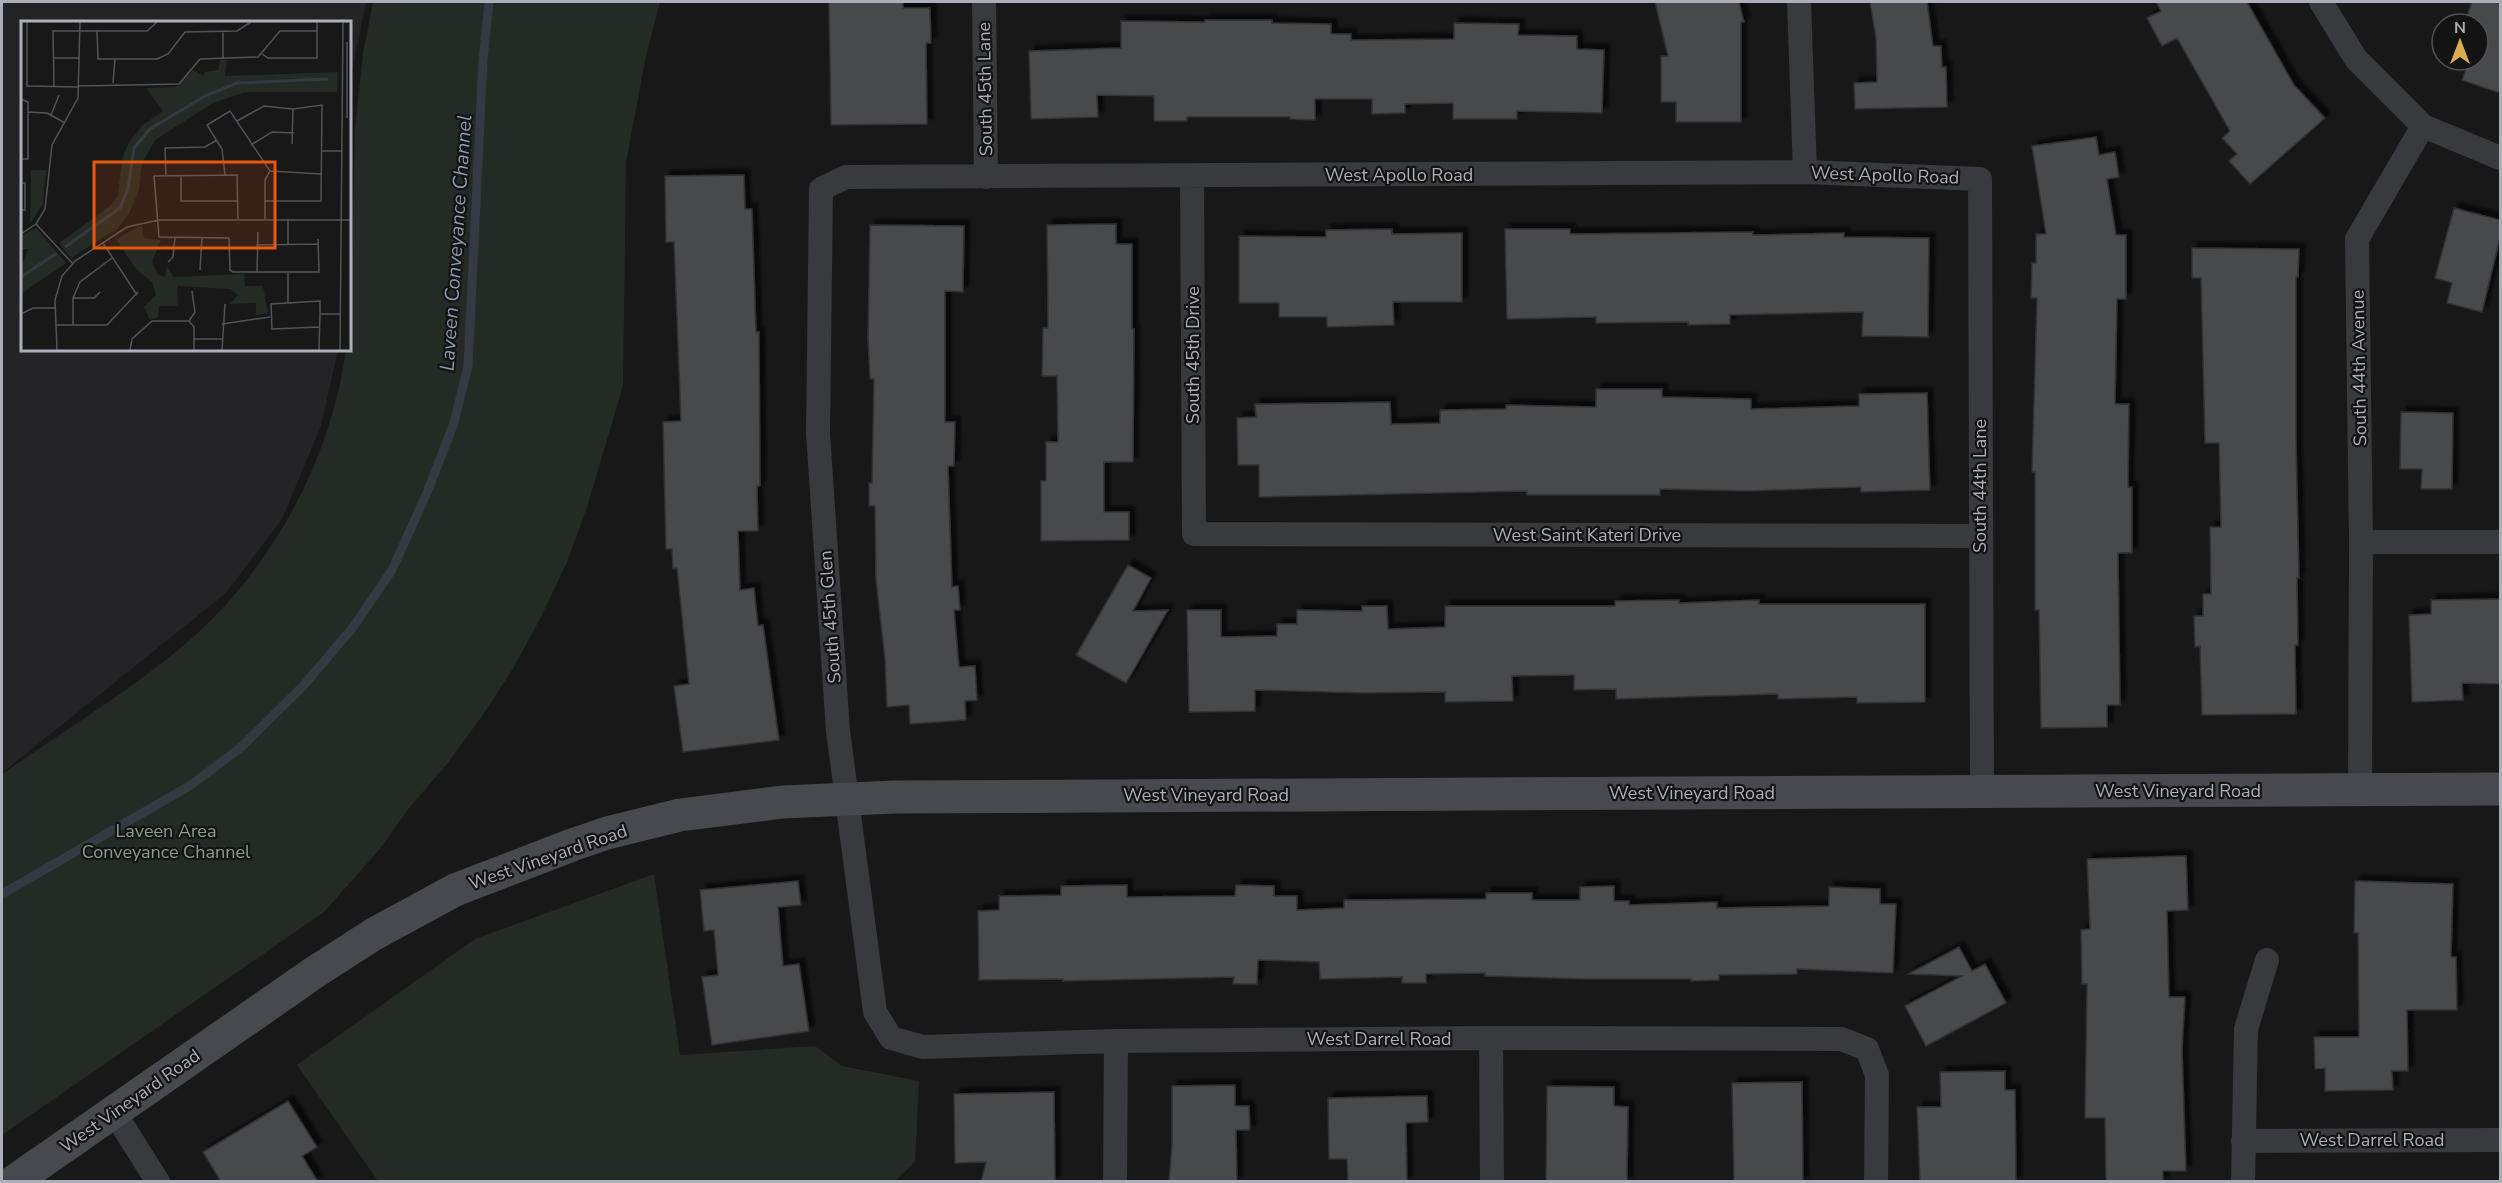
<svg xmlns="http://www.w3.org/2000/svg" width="2502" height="1183" font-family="'Nunito Sans',sans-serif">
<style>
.built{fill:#242426}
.green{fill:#242b25}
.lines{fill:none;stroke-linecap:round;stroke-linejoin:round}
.stream{stroke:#333a41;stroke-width:9}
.building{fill:#47484c;stroke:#323235;stroke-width:1.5;filter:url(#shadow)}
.street{stroke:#393a3e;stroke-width:24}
.secondary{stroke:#47494e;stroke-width:33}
.labels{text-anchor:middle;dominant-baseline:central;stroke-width:4.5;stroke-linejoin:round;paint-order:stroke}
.street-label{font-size:18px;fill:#acafb8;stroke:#131314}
.park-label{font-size:18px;fill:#85a087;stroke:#131314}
.water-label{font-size:20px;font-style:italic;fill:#879cae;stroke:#131314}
.inset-river{fill:none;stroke:#333a41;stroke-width:3}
.inset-road{fill:none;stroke:#535459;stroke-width:1.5}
.view{fill:#e8590c;fill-opacity:0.15;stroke:#e8590c;stroke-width:3}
.inset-edge{fill:none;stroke:#acafb8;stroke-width:3}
</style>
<defs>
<filter id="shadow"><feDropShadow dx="5.5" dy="-5.5" stdDeviation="1.5" flood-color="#0009"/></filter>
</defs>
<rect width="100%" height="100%" fill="#181819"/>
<path class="built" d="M 2,2 L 366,2 L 352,71 L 350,204 L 350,22 L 22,22 L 22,350 L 338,350 L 321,426 L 282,519 L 226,593 L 2,773 Z"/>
<path class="green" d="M 373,2 L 660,2 L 646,56 L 626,162 L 623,386 L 587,507 L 567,562 L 542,615 L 514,667 L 482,716 L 447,764 L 409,808 L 379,850 L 324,912 L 2,1135 L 2,774 C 62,732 127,693 183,646 C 271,571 330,463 346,350 L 350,350 L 355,128 L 363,54 Z
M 654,874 L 680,1055 L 815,1046 L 842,1066 L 919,1081 L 915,1162 L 894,1182 L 378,1181 L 297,1065 L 475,939 Z"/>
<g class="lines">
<path class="stream" d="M 2,894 L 191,785 L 239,749 L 304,685 L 354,626 L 392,570 L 426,495 L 454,423 L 468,366 L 483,60 L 489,2"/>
</g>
<path class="building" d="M 829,2 L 903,2 L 903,8 L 930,8 L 931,43 L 926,43 L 927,124 L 831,125 Z
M 1655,2 L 1739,2 L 1744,22 L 1741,22 L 1741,122 L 1676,122 L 1676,102 L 1661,102 L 1661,56 L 1668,56 Z
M 1870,2 L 1927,2 L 1933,46 L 1941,46 L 1942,67 L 1946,67 L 1947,107 L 1855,109 L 1854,83 L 1877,82 L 1876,38 Z
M 2156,2 L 2247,2 L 2294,85 L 2325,118 L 2250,184 L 2229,161 L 2237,154 L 2222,138 L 2230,131 L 2177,38 L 2162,46 L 2147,18 L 2161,11 Z
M 2472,2 L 2500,2 L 2500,93 L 2462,80 L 2466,69 L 2451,63 L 2452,60 L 2478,60 L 2478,24 L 2464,24 Z
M 1205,20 L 1272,20 L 1272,23 L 1331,24 L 1331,34 L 1351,34 L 1351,40 L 1454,39 L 1454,23 L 1519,24 L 1518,35 L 1577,36 L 1577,49 L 1604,50 L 1602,113 L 1517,111 L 1517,119 L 1453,119 L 1453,103 L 1405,104 L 1405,113 L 1372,114 L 1372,99 L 1315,99 L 1315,120 L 1290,119 L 1290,117 L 1187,117 L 1187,121 L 1154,121 L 1154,96 L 1097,95 L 1098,117 L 1031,119 L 1029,51 L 1121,48 L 1121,21 L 1205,22 Z
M 2096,137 L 2099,155 L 2115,152 L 2119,177 L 2107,179 L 2116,235 L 2126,235 L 2126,299 L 2117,299 L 2115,404 L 2129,404 L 2128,487 L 2132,487 L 2132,553 L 2118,553 L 2120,705 L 2107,705 L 2107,727 L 2041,728 L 2039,610 L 2035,610 L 2035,472 L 2032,472 L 2037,298 L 2031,298 L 2032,263 L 2036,263 L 2036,234 L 2046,234 L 2032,146 Z
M 744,175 L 745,209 L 752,209 L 756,332 L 759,332 L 760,486 L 757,486 L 758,531 L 738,531 L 740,590 L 754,588 L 758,626 L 763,625 L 779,740 L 683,752 L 674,686 L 689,684 L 677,568 L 673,569 L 672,549 L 666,549 L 663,422 L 681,421 L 674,242 L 666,242 L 665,176 Z
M 2454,208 L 2500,220 L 2500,238 L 2482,312 L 2447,303 L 2452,283 L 2435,278 Z
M 1116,224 L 1116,244 L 1132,244 L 1132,329 L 1134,329 L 1133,462 L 1104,462 L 1104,512 L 1129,512 L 1129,540 L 1041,541 L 1041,481 L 1046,481 L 1046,442 L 1058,442 L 1057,376 L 1042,376 L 1043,328 L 1048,328 L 1047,225 Z
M 870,225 L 964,226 L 963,292 L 945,291 L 945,422 L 955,422 L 954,466 L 948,466 L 952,587 L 958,586 L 960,610 L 954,610 L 959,667 L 975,666 L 977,700 L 965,701 L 966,720 L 910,724 L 909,705 L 887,707 L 885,659 L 876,580 L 875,506 L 869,506 L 869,483 L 872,483 L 874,379 L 870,379 L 868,339 Z
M 1392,229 L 1392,234 L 1462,233 L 1462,302 L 1393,302 L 1394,325 L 1327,327 L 1327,317 L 1279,317 L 1279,303 L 1239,303 L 1239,236 L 1326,237 L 1326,230 Z
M 1505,229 L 1570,229 L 1570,234 L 1753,232 L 1753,235 L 1844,233 L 1844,237 L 1929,238 L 1928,337 L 1862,336 L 1863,312 L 1730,315 L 1730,324 L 1688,325 L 1688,322 L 1596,323 L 1596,317 L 1507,319 Z
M 2192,248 L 2299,249 L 2298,277 L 2296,277 L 2296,441 L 2299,578 L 2297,578 L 2298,645 L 2295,645 L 2296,714 L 2202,715 L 2200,646 L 2195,647 L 2194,616 L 2203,616 L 2203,594 L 2211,594 L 2210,527 L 2221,527 L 2219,443 L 2205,443 L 2201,278 L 2192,278 Z
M 1596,389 L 1662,389 L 1662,397 L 1751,399 L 1751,409 L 1859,406 L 1859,394 L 1927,393 L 1930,490 L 1861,492 L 1861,487 L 1749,491 L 1660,489 L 1660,495 L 1527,495 L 1527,491 L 1259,497 L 1259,465 L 1238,465 L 1237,418 L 1256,417 L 1255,404 L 1390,402 L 1391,424 L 1440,423 L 1440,410 L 1506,409 L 1506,405 L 1596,407 Z
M 2401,412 L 2453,413 L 2452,489 L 2421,489 L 2422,469 L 2400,469 Z
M 1128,565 L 1151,578 L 1133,611 L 1168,610 L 1126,683 L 1076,655 Z
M 2500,599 L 2500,684 L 2462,683 L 2463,700 L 2412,702 L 2409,615 L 2431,614 L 2431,600 Z
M 1679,600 L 1679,603 L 1759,600 L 1759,604 L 1925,604 L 1925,702 L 1857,703 L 1857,697 L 1778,699 L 1778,694 L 1616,699 L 1616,689 L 1574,690 L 1574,675 L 1512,676 L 1513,701 L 1445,702 L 1445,692 L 1363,693 L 1255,690 L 1255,711 L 1189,712 L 1187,610 L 1221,610 L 1221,637 L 1277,636 L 1277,624 L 1297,624 L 1297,610 L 1362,611 L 1362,606 L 1387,606 L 1388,629 L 1445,627 L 1445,606 L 1615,606 L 1615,601 Z
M 2186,856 L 2188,910 L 2167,911 L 2169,997 L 2185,997 L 2182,1050 L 2186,1171 L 2163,1171 L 2163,1182 L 2106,1182 L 2105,1118 L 2085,1118 L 2087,984 L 2082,984 L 2081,930 L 2090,929 L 2087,859 Z
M 798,881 L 801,905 L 778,907 L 783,966 L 799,964 L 809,1031 L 712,1045 L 702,977 L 718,975 L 714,930 L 704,931 L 700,890 Z
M 2355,881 L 2453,884 L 2451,957 L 2456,957 L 2457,1010 L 2407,1010 L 2408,1071 L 2392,1071 L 2393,1090 L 2325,1091 L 2325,1068 L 2315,1069 L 2314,1037 L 2359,1037 L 2358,933 L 2354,933 Z
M 1127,885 L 1127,897 L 1235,896 L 1236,885 L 1274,886 L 1274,896 L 1297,896 L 1297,910 L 1344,908 L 1344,900 L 1486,899 L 1486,893 L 1532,893 L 1532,900 L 1580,900 L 1580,887 L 1614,886 L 1614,901 L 1629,901 L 1629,905 L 1717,902 L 1717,908 L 1829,906 L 1829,887 L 1880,889 L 1880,904 L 1896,904 L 1893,973 L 1797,969 L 1797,974 L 1719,975 L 1719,980 L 1691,981 L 1691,979 L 1584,979 L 1485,976 L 1485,973 L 1426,974 L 1426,983 L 1402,983 L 1402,977 L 1320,979 L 1319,962 L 1258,960 L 1257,984 L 1233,984 L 1234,977 L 1063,981 L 1063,979 L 979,980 L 978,911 L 999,910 L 999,896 L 1061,895 L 1061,886 Z
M 1959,947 L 1972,971 L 1985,964 L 2006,1003 L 1926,1046 L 1905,1006 L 1962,976 L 1908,974 Z
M 2005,1071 L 2005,1090 L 2015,1090 L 2016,1182 L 1920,1182 L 1917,1107 L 1941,1107 L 1940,1072 Z
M 1802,1082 L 1803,1182 L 1734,1182 L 1732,1083 Z
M 1235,1085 L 1235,1106 L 1249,1106 L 1250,1130 L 1236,1130 L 1237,1182 L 1169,1182 L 1172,1145 L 1172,1086 Z
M 1547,1086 L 1614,1087 L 1614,1106 L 1628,1107 L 1627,1182 L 1546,1182 Z
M 1054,1092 L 1055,1182 L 981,1182 L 986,1162 L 955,1163 L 954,1094 Z
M 1427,1096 L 1428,1122 L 1406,1123 L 1407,1182 L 1348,1182 L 1347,1159 L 1329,1159 L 1328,1098 Z
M 288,1101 L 317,1147 L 302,1156 L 318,1182 L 221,1182 L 203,1152 Z"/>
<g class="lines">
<path class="street" d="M 984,2 L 986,177
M 1799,2 L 1805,172
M 2321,2 L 2356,59 L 2423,126 L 2500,158
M 1192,177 L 1194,534 L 1980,536
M 2361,542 L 2500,542
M 2360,791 L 2361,542 L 2357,239 L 2423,126
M 1491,1038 L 1492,1182
M 114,1112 L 158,1182
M 2243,1141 L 2500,1140
M 1115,1182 L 1116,1041
M 1876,1182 L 1877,1075 L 1867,1049 L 1841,1039 L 1491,1038 L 1116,1041 L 923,1047 L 891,1038 L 875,1012 L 838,731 L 818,433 L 821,189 L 846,177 L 1805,172 L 1980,179 L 1982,792
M 2243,1182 L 2246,1029 L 2267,960"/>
<path class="secondary" d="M 13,1182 L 315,972 L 374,934 L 455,890 L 572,845 L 607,833 L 680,815 L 783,802 L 894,797 L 2500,789"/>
</g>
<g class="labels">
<g class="street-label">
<text transform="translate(985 89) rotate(-91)">South 45th Lane</text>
<text x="1399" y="175">West Apollo Road</text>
<text transform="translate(1885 175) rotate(2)">West Apollo Road</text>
<text transform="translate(1193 355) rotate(-90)">South 45th Drive</text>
<text transform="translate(2359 368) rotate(-91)">South 44th Avenue</text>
<text transform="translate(1980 486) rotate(-90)">South 44th Lane</text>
<text x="1587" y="535">West Saint Kateri Drive</text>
<text transform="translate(830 617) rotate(-94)">South 45th Glen</text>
<text x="2178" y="791">West Vineyard Road</text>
<text x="1692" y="793">West Vineyard Road</text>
<text x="1206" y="795">West Vineyard Road</text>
<text transform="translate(548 857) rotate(-19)">West Vineyard Road</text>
<text x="1379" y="1039">West Darrel Road</text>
<text transform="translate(130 1101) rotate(-35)">West Vineyard Road</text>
<text x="2372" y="1140">West Darrel Road</text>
</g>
<g class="park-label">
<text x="166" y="831">Laveen Area<tspan x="166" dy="21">Conveyance Channel</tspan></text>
</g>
<g class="water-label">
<text transform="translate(456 243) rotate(-86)">Laveen Conveyance Channel</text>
</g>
</g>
<g transform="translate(21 21)">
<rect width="330" height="330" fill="#181819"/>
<path d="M 199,39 L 206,39 L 204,55 L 317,51 L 316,71 L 224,71 L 192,82 L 134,119 L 121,142 L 118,169 L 108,193 L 97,207 L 50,237 L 38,222 L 89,185 L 97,174 L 101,138 L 108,121 L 122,104 L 142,90 L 125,67 L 155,66 L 172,49 L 182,55 L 184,51 L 197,49 ZM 10,149 L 25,149 L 22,183 L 9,203 ZM 121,204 L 123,217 L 140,219 L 131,241 L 137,254 L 144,256 L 146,246 L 153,256 L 223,253 L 224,265 L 242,265 L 247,292 L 235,294 L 235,282 L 209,283 L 217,274 L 209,268 L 156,265 L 157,285 L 138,285 L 137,296 L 129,299 L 123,286 L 135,274 L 131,261 L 115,248 L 95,218 ZM 15,207 L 45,242 L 0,273 L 0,248 L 7,228 L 0,228 L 0,215 Z" fill="#242b25"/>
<path class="inset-river" d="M 44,226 L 99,187 L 107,168 L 113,127 L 129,108 L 184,75 L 216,62 L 307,58M 0,256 L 36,232"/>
<path class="inset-road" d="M 6,1 L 6,65 L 58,66M 76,10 L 77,38 L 136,38 L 147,33 L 164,11 L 216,10 L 230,1M 202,10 L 202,37M 241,33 L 247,37 L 296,37 L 296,1M 33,37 L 58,37M 92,62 L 94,38M 33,65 L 32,10 L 126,10 L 136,1M 58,65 L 158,63 L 179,38 L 237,36 L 259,10 L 296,10M 0,78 L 7,81 L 7,138 L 0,138M 7,91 L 26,92 L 44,102M 30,94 L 38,74M 326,97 L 326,21M 216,100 L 243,85 L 272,88 L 301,84 L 300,180 L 244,180M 271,123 L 272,88M 230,124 L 251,111 L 273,112M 301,130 L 321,130M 145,154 L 144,127 L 184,126 L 196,119M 160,154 L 160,180 L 216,180M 204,154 L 201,128 L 186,104 L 209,90 L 249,150 L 300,153M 0,162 L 4,162 L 4,189 L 0,189M 217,198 L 216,154 L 133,155 L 138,216 L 208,217 L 209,249 L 212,251 L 298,251 L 297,218M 244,198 L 244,159 L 249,150M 267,198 L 267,224M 15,203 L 52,243M 0,213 L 15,203 L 24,188 L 31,124 L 57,77 L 59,1M 82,222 L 116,274M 235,224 L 297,223M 147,241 L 152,236 L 154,216M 179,249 L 181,216M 236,251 L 237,211M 267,251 L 267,282M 52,277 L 73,277 L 79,271M 0,293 L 12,287 L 34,287M 299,293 L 319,293M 168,300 L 174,291 L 171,270M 168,300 L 173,306 L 173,329M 201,303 L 249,296M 34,304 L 86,304 L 117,271M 52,304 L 52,277 L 59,261 L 91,237M 173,318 L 201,318M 36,329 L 34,279 L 41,255 L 54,240 L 106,206 L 138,199 L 330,199M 109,329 L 111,318 L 131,300 L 168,300M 201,329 L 204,283M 298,329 L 299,293 L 299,280 L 250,283 L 251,308 L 298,306M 319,329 L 322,1"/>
<path class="view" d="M 73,141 L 254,141 L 254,227 L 73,227 Z"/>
<rect width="330" height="330" class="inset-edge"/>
</g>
<rect width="2502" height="1183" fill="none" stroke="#acafb8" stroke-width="6"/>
<g transform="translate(2460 42)"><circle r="28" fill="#131314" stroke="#505156" stroke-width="1.5"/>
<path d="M0-4.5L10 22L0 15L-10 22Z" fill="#dcab4d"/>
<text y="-9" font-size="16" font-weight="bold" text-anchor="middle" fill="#acafb8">N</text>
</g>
</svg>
